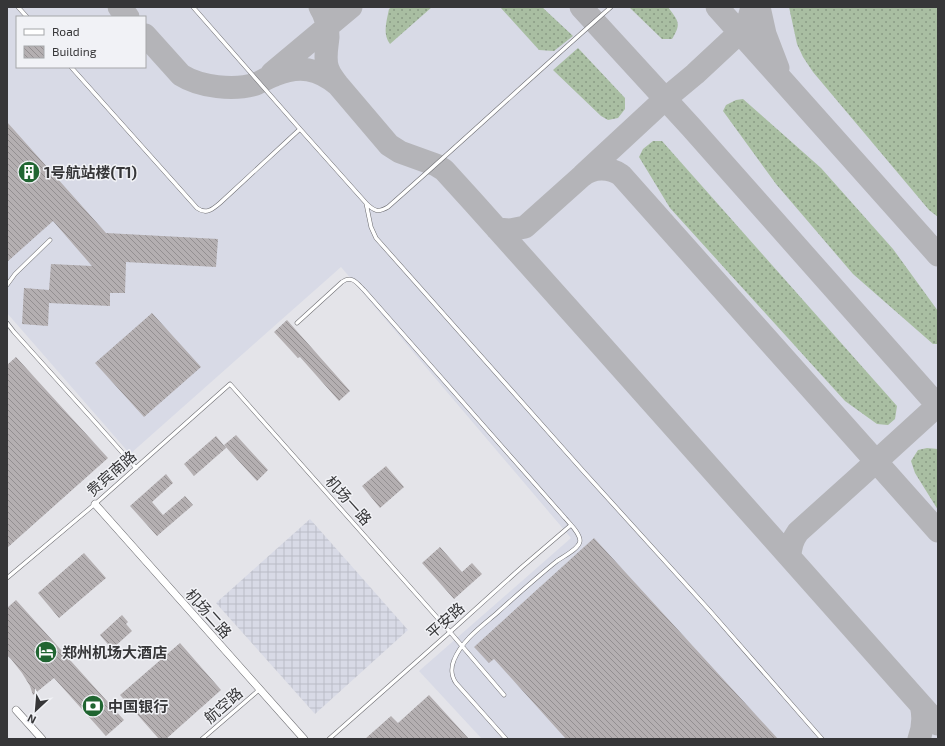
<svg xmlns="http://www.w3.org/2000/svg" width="945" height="746" font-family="'Exo 2','Noto Sans SC',sans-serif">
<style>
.industrial{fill:url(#industrial-grid)}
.built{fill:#d8dae6;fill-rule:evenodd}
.grass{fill:url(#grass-dots)}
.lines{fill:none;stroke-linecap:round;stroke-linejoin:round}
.taxiway{stroke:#b4b4b8;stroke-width:23}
.building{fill:url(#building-back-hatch)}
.service-casing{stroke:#6e6e72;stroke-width:4.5}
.minor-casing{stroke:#6e6e72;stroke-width:8}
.service{stroke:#fff;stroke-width:3.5}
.minor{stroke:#fff;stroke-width:7}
.labels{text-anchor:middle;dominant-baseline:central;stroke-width:3;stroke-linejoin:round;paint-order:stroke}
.poi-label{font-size:15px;font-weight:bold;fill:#363638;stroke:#f1f2f6;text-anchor:start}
.street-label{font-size:15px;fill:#363638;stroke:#f1f2f6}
</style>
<defs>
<pattern id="industrial-grid" width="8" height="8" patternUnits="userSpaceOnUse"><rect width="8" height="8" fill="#d8dae6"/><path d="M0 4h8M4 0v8" fill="none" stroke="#babcc6"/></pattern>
<pattern id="grass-dots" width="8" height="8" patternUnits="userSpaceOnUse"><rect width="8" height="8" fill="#a9bea2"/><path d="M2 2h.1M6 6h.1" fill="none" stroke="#8a9b85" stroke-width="1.8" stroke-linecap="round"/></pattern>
<pattern id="building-back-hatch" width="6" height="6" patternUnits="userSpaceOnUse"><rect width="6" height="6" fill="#b4afb1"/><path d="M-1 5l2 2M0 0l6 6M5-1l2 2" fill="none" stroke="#938f91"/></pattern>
</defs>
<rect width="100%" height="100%" fill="#e4e4e9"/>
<path class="industrial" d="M 310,519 L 408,630 L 315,714 L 216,603 Z"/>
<path class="built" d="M 7,7 L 938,7 L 938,739 L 482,739 L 419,671 L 571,538 L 341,267 L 130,454 L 7,313 ZM 17,17 L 145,17 L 145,67 L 17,67 Z"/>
<path class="grass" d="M 392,7 L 432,7 L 390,44 C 382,34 387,20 389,9 Z
M 500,7 L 542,7 L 573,36 L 554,51 L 539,50 Z
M 629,7 L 668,7 C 678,21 682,23 672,39 L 662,39 Z
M 789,7 L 938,7 L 938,217 L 929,210 L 813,72 L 803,57 L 797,44 Z
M 578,48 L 625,98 L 625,109 L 618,118 L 608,120 L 601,116 L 553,70 Z
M 743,99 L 821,168 L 893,249 L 938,311 L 938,344 L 933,344 L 853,274 L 776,184 L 723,111 L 726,105 L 736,100 Z
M 653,141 L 662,141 L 897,406 L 895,419 L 888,425 L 877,424 L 845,401 L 670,208 L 639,157 L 643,149 Z
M 927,448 L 938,449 L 938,510 L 915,473 L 911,461 L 918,450 Z"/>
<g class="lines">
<path class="taxiway" d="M 119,7 L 128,17
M 320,7 C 326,16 328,27 328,37 C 327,48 324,59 328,69 C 330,75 334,80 338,85 L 389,145 L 400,152 L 436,165 L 444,170 L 474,203 L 601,345 L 938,724
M 581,7 L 691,127 L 938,406
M 717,7 L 938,255
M 759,7 L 765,34 L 778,68
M 145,35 L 181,75 C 200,87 234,91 256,84 C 262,81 269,77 275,75 C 299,65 318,68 338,85
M 272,73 L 351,7
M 583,175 L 665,99 L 695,74 L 739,33 L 749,18 L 752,7
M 497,229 L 510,230 L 525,227 L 582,176 C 593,167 609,167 621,175 L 938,531
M 790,557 C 790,547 792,540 798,532 L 858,478 L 938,405
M 919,739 C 923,728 924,716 921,705"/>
</g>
<path class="building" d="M 7,122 L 106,233 L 218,239 L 216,267 L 126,262 L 125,293 L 110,293 L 110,306 L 49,303 L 48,326 L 22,324 L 24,288 L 49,290 L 51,264 L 92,266 L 53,221 L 7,262 Z
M 152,313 L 201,367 L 144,417 L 95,363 Z
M 287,320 L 350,391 L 339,401 L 300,357 L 298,358 L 274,332 Z
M 16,357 L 108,458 L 7,548 L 7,365 Z
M 236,435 L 268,470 L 257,481 L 224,445 Z
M 216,436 L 226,448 L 194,476 L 184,464 Z
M 386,466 L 404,487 L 380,508 L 362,486 Z
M 166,474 L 173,483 L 152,502 L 163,515 L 185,496 L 193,505 L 157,536 L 130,506 Z
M 594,538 L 778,739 L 566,739 L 494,659 L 489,663 L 474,647 Z
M 440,547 L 462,572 L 472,563 L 482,574 L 454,599 L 422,563 Z
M 84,553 L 106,578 L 59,618 L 38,593 Z
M 16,600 L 124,720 L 106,736 L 54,678 L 33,695 L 30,686 L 22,673 L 11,659 L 7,655 L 7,608 Z
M 122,615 L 128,622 L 126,624 L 132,631 L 112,649 L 100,635 Z
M 180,643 L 221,690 L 166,739 L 159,739 L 120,695 Z
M 429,695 L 469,739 L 365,739 L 391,716 L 398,723 Z"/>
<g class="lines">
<g class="service-casing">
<path id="service" d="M 18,7 L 27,17
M 71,67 L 197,208 C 206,215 213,209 220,203 L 300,129 L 193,7
M 300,129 L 366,203 C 374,211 378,213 388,207 C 463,141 536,73 611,7
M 366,203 L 371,227 L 376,238 L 584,472 L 710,611 L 822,739
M 7,285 L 15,274 L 50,240
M 7,323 L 14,332 L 96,423 L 136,468
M 297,323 L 342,282 C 352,275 357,283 364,290 L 565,518 C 570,524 580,533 580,541 C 579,549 564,556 557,561 C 537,577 517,595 497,613 C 482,626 462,640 454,660 C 451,667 451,676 456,683 L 506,739
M 7,578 L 95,504 L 230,384 L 450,632 L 504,695
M 202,739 L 260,689
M 329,739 L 450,632 L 522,567 L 571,525"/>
</g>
<g class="minor-casing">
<path id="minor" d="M 95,504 L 304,739
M 16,710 L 42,739"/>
</g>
<use href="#service" class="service"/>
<use href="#minor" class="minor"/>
</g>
<defs>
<g id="building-disc" transform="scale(1.15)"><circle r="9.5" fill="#206531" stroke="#f1f2f6"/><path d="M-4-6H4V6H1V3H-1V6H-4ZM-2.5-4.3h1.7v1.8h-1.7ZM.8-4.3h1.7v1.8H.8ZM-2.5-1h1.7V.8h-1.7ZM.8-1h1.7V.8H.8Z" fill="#fff"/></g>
<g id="hotel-disc" transform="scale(1.15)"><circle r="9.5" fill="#206531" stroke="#f1f2f6"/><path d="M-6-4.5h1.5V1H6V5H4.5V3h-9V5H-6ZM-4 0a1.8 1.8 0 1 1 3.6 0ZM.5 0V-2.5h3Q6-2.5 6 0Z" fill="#fff"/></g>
<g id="bank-disc" transform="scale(1.15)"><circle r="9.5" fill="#206531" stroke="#f1f2f6"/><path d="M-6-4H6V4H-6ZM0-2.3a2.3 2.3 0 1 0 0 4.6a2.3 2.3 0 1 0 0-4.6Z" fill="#fff"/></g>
</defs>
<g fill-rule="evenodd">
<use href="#building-disc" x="29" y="172"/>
<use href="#hotel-disc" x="46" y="652"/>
<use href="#bank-disc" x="93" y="706"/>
</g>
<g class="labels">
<g class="poi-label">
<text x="44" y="172">1号航站楼(T1)</text>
<text x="62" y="652">郑州机场大酒店</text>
<text x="108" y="706">中国银行</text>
</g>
<g class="street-label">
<text transform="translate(111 473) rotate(-41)">贵宾南路</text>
<text transform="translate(349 500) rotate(48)">机场一路</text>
<text transform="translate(209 613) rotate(48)">机场二路</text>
<text transform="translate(445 620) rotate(-42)">平安路</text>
<text transform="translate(223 705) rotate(-41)">航空路</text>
</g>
</g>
<rect width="945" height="746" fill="none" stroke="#363638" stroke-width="16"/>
<rect x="16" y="16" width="130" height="52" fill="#f1f2f6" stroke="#a6a7aa"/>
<rect x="24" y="29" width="20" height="6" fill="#ffffff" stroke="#a6a7aa"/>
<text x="52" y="36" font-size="12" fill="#363638">Road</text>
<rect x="24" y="46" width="20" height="12" fill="url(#building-back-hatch)" stroke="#a6a7aa"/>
<text x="52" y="56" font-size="12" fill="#363638">Building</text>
<g transform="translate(36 710) rotate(206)" stroke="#f1f2f6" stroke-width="3" paint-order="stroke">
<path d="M0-3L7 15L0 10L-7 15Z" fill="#363638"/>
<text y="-6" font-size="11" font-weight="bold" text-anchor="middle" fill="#363638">N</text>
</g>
</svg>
